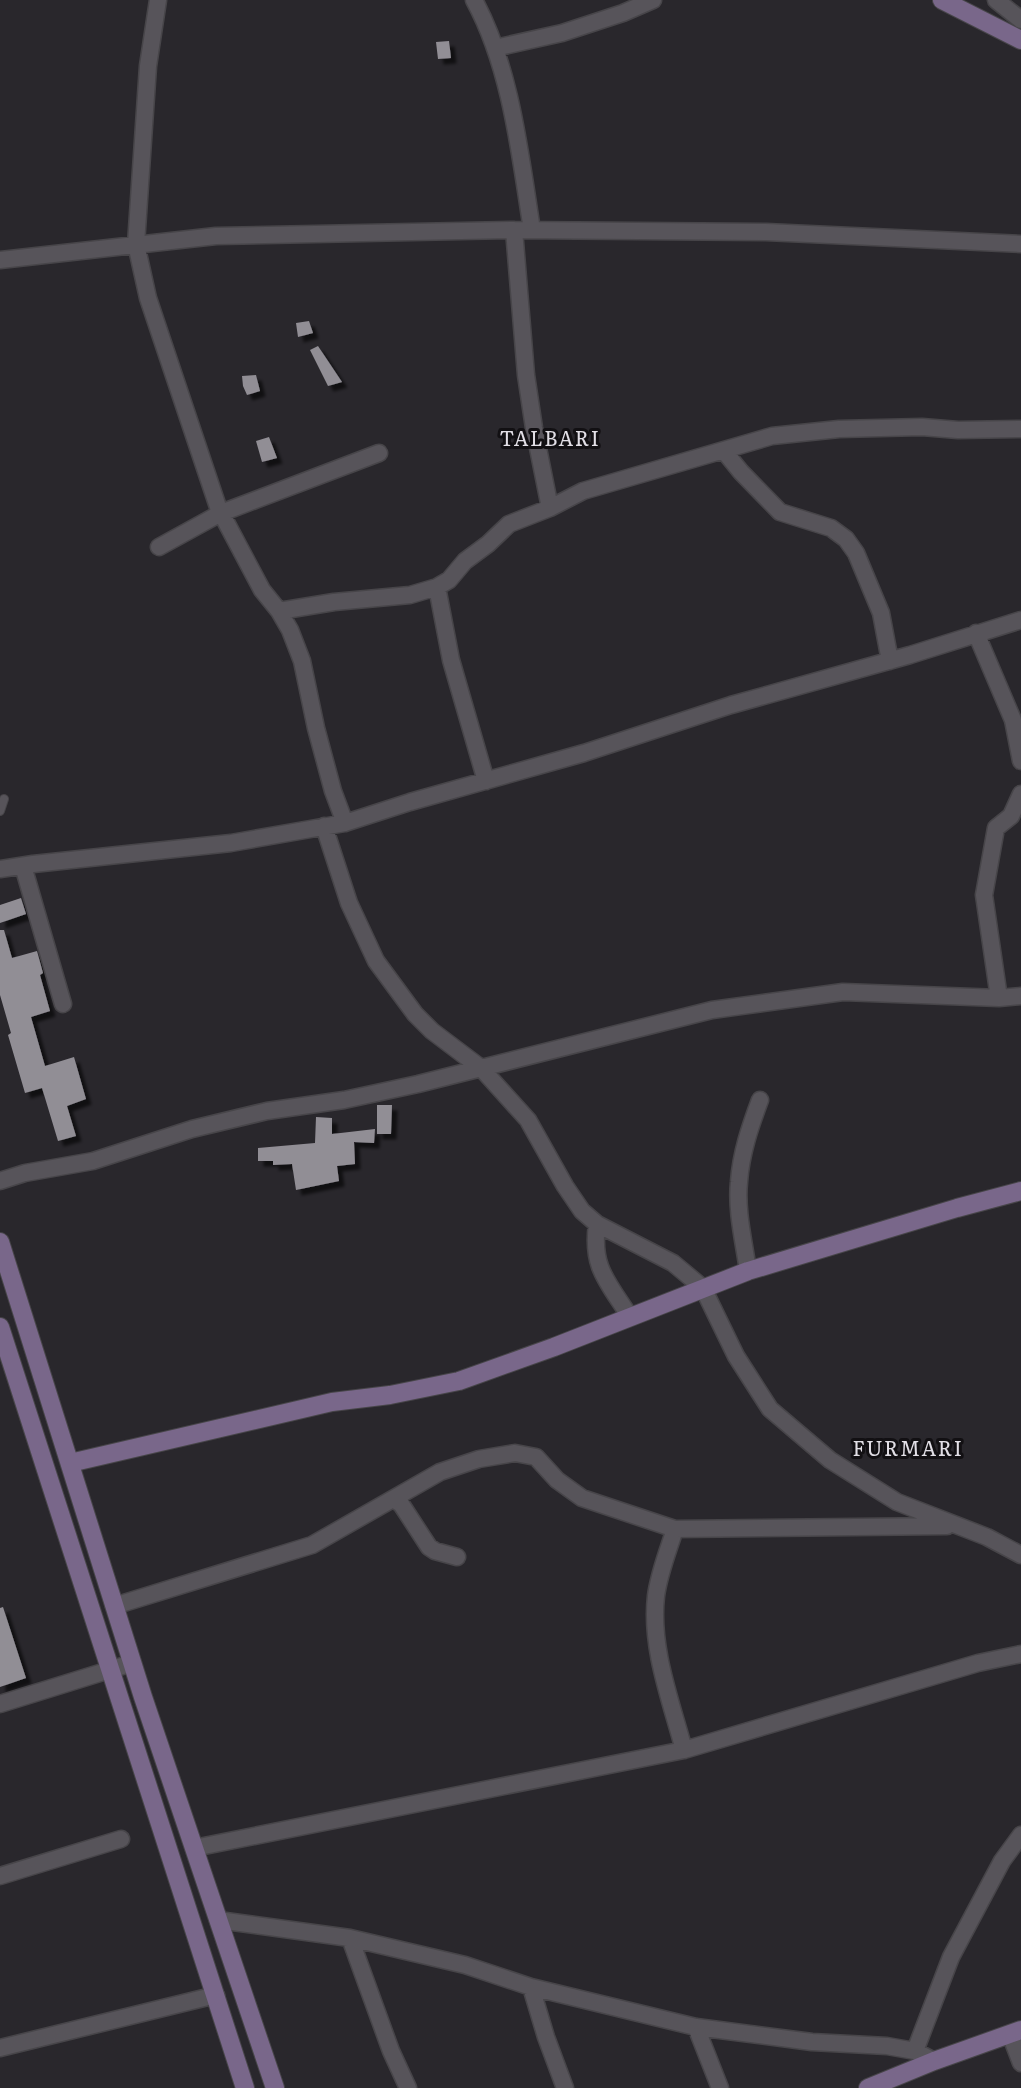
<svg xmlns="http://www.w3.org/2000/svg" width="1021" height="2088" font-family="Literata,serif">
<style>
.building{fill:#918e95;filter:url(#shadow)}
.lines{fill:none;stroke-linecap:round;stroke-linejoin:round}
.lane-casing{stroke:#474549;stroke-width:10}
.street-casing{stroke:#474549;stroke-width:19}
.secondary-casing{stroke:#474549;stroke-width:20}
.lane{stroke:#57545a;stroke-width:8}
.street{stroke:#57545a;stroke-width:16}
.secondary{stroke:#79678a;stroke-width:18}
.labels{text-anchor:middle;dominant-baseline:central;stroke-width:6;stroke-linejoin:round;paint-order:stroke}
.neighbourhood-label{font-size:20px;letter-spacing:1.5px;fill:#e2dfe6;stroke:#121013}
</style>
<defs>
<filter id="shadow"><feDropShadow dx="5.5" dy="5.5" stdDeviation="1.5" flood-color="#0009"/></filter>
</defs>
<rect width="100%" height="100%" fill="#29272c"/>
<path class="building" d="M 449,41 L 451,58 L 438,59 L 436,42 Z
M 309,321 L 313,333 L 298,337 L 296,323 Z
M 318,346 L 342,382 L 328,386 L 310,350 Z
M 256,375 L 260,391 L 247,395 L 243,386 L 242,376 Z
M 269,437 L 277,458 L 262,462 L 256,441 Z
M 21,898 L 26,914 L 0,923 L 0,905 Z
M 0,930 L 4,930 L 12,958 L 37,951 L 43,973 L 40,975 L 50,1011 L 31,1017 L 45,1066 L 74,1057 L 86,1099 L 67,1106 L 76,1136 L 58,1141 L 42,1088 L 25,1093 L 8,1035 L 11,1033 L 0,995 Z
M 377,1105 L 392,1105 L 391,1134 L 377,1134 Z
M 316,1117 L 332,1118 L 332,1134 L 375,1129 L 374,1143 L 354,1142 L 355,1164 L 337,1166 L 339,1181 L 296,1190 L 292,1164 L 273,1165 L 273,1161 L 258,1161 L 258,1148 L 315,1143 Z
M 3,1607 L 26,1678 L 0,1687 L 0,1608 Z"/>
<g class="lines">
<g class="lane-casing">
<path id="lane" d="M 0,811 L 4,799"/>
</g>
<g class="street-casing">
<path id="street" d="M 158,0 L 148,66 L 136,244 L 148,298 L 218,507 L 262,590 L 279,611 L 290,630 L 302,661 L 316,728 L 333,791 L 345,823
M 474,0 C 511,68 520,154 532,230
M 996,0 L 1021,20
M 495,48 L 562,33 L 623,13 L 653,0
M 514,230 L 526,375 L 534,428 L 550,508
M 0,260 L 216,236 L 514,230 L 766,232 L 1021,244
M 724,451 L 741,472 L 780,512 L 831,528 L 846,539 L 856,553 L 881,613 L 890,661
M 159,547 L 221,513 L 379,453
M 437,587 L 451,660 L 486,781
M 279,611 L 334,602 L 410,595 L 437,587 L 449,580 L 465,561 L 488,544 L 509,524 L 550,508 L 583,491 L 772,436 L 839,429 L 922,427 L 958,430 L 1021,429
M 976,633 L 1013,720 L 1021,761
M 324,826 L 349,903 L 376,961 L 415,1014 L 432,1031 L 481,1068 L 528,1120 L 565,1186 L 582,1211 L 597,1224 L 673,1263 L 703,1288 L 736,1356 L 770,1409 L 830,1460 L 897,1502 L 987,1537 L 1021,1555
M 23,866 L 63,1004
M 0,869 L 33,864 L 231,843 L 345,823 L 410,802 L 584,753 L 731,705 L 910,655 L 1021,620
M 999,998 L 984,895 L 996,828 L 1011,816 L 1021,794
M 0,1181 L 25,1173 L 93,1161 L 192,1129 L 267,1111 L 344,1100 L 418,1084 L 712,1010 L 843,992 L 999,998 L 1021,996
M 597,1224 C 591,1268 608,1282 630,1317
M 748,1271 C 744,1242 736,1211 739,1182 C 741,1153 750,1127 760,1100
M 393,1499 L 401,1504 L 429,1547 L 435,1551 L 457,1557
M 675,1529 C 668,1551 659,1573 656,1596 C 650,1648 671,1701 684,1750
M 114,1606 L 312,1545 L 440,1472 L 479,1459 L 515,1453 L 536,1457 L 557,1480 L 582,1498 L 675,1529 L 947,1526
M 0,1704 L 132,1663
M 194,1848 L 684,1750 L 978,1663 L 1021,1654
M 0,1876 L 121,1839
M 218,1920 L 350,1938 L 465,1965 L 531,1987 L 696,2027 L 812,2042 L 887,2046 L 915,2051 L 934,2061
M 350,1938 L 391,2051 L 408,2088
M 531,1987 L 546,2037 L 565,2088
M 696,2027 L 720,2088
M 1010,2034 L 1021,2063
M 0,2048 L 216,1995
M 915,2051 L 951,1957 L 1002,1861 L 1021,1835"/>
</g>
<g class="secondary-casing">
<path id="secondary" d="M 942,0 L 1021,40
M 0,1242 L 143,1697 L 275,2088
M 0,1327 L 245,2088
M 70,1463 L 332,1402 L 390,1395 L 459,1381 L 554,1347 L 748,1271 L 957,1208 L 1021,1191
M 868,2088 L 934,2061 L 1021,2030"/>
</g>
<use href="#lane" class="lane"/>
<use href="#street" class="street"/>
<use href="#secondary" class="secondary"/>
</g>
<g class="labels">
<g class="neighbourhood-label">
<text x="550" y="437">TALBARI</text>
<text x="908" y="1447">FURMARI</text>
</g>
</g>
</svg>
